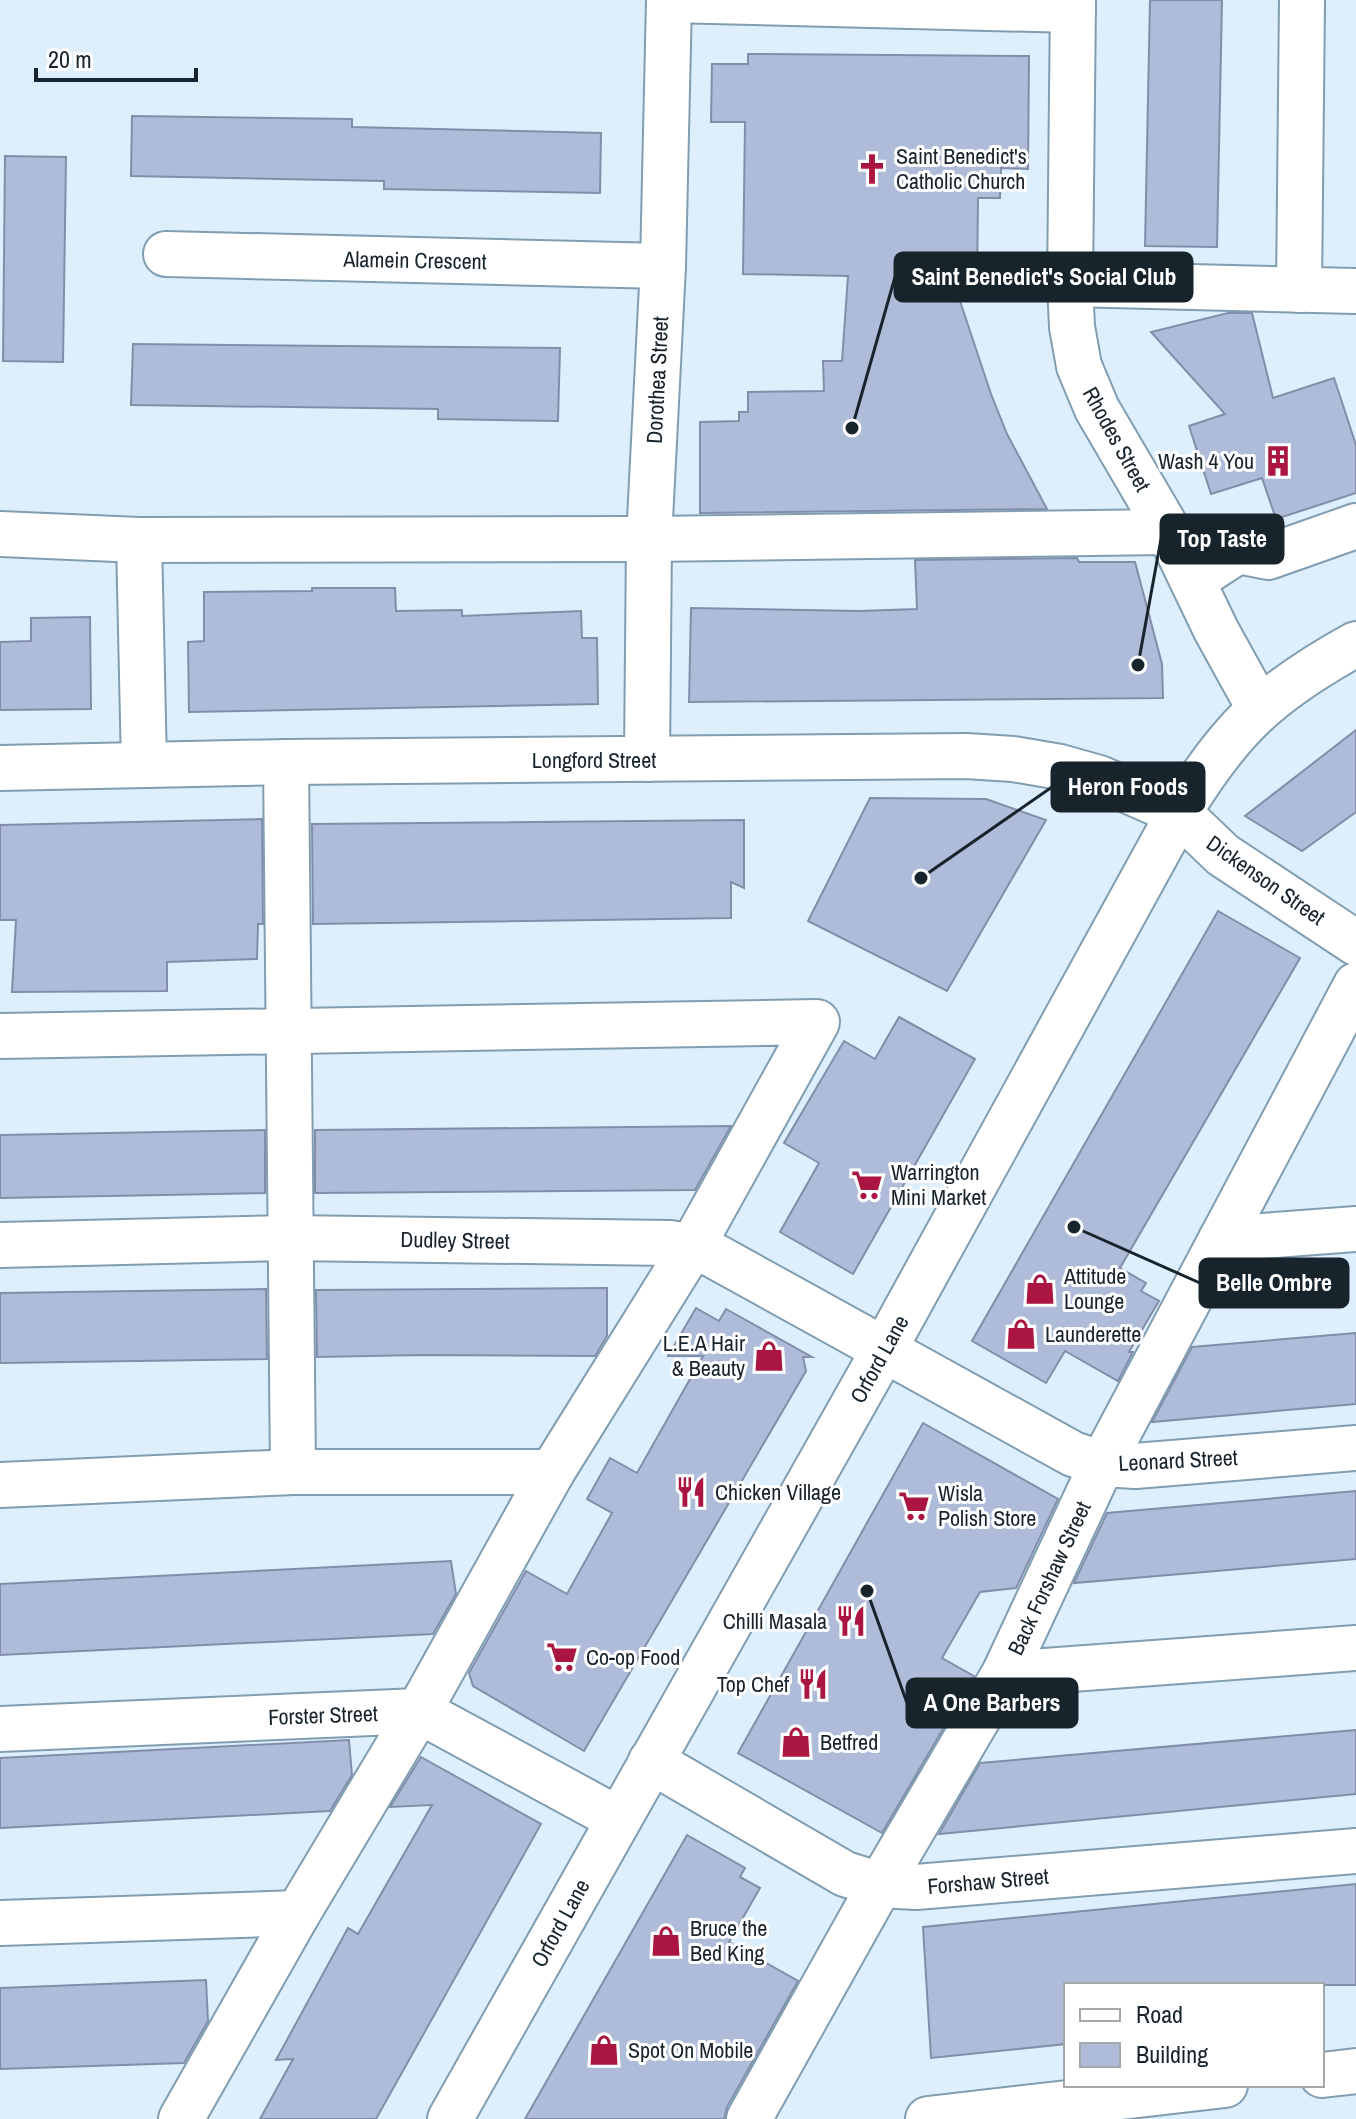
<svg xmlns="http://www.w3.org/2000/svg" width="1356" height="2119" viewBox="0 0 1356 2119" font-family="'Archivo Narrow',sans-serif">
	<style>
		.building { fill: #afbcd9; stroke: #828ea9; stroke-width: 2 }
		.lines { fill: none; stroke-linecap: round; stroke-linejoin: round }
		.minor-casing { stroke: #819db1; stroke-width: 48 }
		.minor { stroke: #fff; stroke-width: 44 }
		.labels { text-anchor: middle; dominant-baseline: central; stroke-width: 6; stroke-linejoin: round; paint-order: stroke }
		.poi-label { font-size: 22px; fill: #18242c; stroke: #fff; text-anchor: start }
		.street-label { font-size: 22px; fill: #18242c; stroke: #fff }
		.leader { fill: none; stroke: #18242c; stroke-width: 3 }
		.callout-dot { fill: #18242c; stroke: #fff; stroke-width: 3 }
		.callout { fill: #18242c; stroke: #18242c; stroke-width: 3 }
		.callout-label { font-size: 24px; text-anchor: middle; font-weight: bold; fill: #fff }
	</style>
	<rect width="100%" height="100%" fill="#ddeffc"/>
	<g class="building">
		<polygon points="1150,0 1222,0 1217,247 1145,246"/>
		<polygon points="748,54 1029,56 1028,169 1001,168 1000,198 978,198 977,283 954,283 991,394 1007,434 1047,509 700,513 700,422 739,421 739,412 748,412 748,392 824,391 823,361 842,361 848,276 743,274 745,122 711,122 712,64 748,64"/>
		<polygon points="132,116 352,119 352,127 601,133 600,193 384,189 384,181 131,176"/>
		<polygon points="5,156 66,157 63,362 3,361"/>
		<polygon points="1228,313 1252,313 1273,398 1334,378 1356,445 1356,493 1276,519 1262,478 1211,494 1189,426 1225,414 1151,332"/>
		<polygon points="133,344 560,348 558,421 438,419 438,409 131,405"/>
		<polygon points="1077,558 1079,562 1135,562 1162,664 1163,698 689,702 691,608 859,611 917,609 915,560"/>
		<polygon points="312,588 395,588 396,611 462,610 462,616 581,611 582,638 597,638 598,704 189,712 188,642 204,641 204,592 312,591"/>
		<polygon points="90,617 91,709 0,710 0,642 31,641 31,618"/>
		<polygon points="1356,730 1356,812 1302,851 1245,816"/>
		<polygon points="870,798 986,799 1046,820 947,991 808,921"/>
		<polygon points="262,819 263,924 258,924 257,959 167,962 167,991 12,992 16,920 0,920 0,825"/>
		<polygon points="744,820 744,888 731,882 731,918 313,924 312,824"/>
		<polygon points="1218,911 1300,958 1120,1268 1146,1283 1141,1291 1159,1301 1129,1352 1133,1352 1118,1381 1065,1351 1046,1383 972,1341"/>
		<polygon points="899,1017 975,1059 853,1274 780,1232 819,1163 784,1143 844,1041 875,1059"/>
		<polygon points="731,1126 695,1190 315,1193 315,1130"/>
		<polygon points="265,1130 265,1193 0,1198 0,1135"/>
		<polygon points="607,1288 607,1336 595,1356 423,1355 317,1357 316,1290"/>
		<polygon points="266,1289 267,1359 0,1363 0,1293"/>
		<polygon points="696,1308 719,1321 726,1309 812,1357 803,1357 806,1371 584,1751 473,1686 469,1673 526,1571 567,1594 612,1513 587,1499 610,1458 637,1473 703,1356 668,1356"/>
		<polygon points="1356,1333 1356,1404 1152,1422 1192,1347"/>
		<polygon points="923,1423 1058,1499 1016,1588 980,1592 942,1658 974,1676 882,1833 738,1753"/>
		<polygon points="1356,1491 1356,1559 1074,1583 1107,1513"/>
		<polygon points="451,1561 456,1594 433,1634 0,1655 0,1584"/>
		<polygon points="1356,1730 1356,1794 939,1834 980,1763"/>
		<polygon points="349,1740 352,1775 330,1811 0,1828 0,1758"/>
		<polygon points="421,1757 541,1824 376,2119 260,2119 293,2059 276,2060 348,1928 358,1934 432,1805 390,1807"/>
		<polygon points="687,1835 745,1868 740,1877 760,1888 729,1942 798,1981 727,2107 724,2119 525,2119"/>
		<polygon points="1356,1884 1356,1985 1066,1985 1066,2044 931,2058 923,1927"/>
		<polygon points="206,1980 208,2021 184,2063 0,2069 0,1988"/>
	</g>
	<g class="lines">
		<defs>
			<g id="minor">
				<polyline points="669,0 1073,10"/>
				<polyline points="1073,0 1070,284 1072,327 1079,366 1097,409 1169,532 1216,630 1259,708"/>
				<polyline points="166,254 663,266"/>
				<polyline points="1070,284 1356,291"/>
				<polyline points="1299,290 1302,0"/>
				<polyline points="0,534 139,540 649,539 1169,532"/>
				<polyline points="139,540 144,765"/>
				<polyline points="1193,580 1238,551 1268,557 1356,526"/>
				<polyline points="647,759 649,539 663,266 669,0"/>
				<polyline points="286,762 293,1472"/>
				<polyline points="0,768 286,762 966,756 1013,759 1060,767 1099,778 1179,813 1223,855 1356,943"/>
				<polyline points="0,1036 817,1022 692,1247 552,1472 419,1711 298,1913 181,2119"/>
				<polyline points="1221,1239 1356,1229"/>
				<polyline points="0,1245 289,1238 671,1243 692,1247 713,1255 1073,1454 1102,1464 1135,1466 1356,1448"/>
				<polyline points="0,1485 293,1472 552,1472"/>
				<polyline points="1004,1674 1356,1648"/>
				<polyline points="0,1729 419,1711 618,1819"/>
				<polyline points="651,1761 845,1874 880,1885 916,1887 1356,1851"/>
				<polyline points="0,1923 298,1913"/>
				<polyline points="1322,2075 1356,2071"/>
				<path d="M 450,2119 L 885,1348 L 1179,813 C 1230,728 1269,692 1356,644"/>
				<polyline points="749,2119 880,1885 1004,1674 1102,1464 1356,985"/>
				<polyline points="928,2119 1225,2085"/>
			</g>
		</defs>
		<use href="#minor" class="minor-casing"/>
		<use href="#minor" class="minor"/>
	</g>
	<defs>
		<symbol id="church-bare" viewBox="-9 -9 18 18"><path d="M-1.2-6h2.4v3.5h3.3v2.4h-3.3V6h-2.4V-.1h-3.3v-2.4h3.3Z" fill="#aa1542" stroke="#fff" stroke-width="2.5" paint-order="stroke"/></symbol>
		<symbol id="building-bare" viewBox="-9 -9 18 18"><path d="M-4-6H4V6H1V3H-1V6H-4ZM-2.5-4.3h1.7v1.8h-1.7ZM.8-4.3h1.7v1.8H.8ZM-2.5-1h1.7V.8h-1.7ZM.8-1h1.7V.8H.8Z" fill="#aa1542" stroke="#fff" stroke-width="2.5" paint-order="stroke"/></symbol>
		<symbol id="supermarket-bare" viewBox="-9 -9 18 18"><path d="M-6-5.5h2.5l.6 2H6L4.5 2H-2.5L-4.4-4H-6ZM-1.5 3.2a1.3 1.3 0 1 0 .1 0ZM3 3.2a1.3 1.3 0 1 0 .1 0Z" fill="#aa1542" stroke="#fff" stroke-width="2.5" paint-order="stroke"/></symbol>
		<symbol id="shop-bare" viewBox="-9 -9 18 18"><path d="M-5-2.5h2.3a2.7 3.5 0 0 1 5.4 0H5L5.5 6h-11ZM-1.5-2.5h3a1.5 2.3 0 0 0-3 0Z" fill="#aa1542" stroke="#fff" stroke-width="2.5" paint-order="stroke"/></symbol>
		<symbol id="restaurant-bare" viewBox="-9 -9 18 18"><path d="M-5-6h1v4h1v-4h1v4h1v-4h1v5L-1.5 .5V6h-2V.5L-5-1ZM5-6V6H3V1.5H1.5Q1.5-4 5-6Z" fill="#aa1542" stroke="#fff" stroke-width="2.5" paint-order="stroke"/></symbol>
	</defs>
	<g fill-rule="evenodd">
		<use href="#church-bare" x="850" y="147" width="44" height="44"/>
		<use href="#building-bare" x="1256" y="439" width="44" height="44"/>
		<use href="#supermarket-bare" x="845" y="1163" width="44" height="44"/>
		<use href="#shop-bare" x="1018" y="1267" width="44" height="44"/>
		<use href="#shop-bare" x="999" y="1312" width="44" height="44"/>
		<use href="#shop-bare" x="747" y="1334" width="44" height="44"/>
		<use href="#restaurant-bare" x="669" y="1470" width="44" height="44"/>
		<use href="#supermarket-bare" x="892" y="1484" width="44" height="44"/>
		<use href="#restaurant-bare" x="829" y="1599" width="44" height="44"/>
		<use href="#supermarket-bare" x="540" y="1635" width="44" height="44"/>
		<use href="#restaurant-bare" x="791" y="1662" width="44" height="44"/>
		<use href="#shop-bare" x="774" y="1720" width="44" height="44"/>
		<use href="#shop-bare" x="644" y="1919" width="44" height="44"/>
		<use href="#shop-bare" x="582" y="2028" width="44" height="44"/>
	</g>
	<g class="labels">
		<g class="poi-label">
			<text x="896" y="156">Saint Benedict's<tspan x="896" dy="25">Catholic Church</tspan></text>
			<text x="1254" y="461" text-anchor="end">Wash 4 You</text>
			<text x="891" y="1172">Warrington<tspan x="891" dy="25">Mini Market</tspan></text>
			<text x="1064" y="1276">Attitude<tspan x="1064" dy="25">Lounge</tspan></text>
			<text x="1045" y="1334">Launderette</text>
			<text x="745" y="1343" text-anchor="end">L.E.A Hair<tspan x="745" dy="25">&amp; Beauty</tspan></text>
			<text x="715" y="1492">Chicken Village</text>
			<text x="938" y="1493">Wisla<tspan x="938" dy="25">Polish Store</tspan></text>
			<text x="827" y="1621" text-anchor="end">Chilli Masala</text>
			<text x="586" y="1657">Co-op Food</text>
			<text x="789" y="1684" text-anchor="end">Top Chef</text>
			<text x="820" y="1742">Betfred</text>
			<text x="690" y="1928">Bruce the<tspan x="690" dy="25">Bed King</tspan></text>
			<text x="628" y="2050">Spot On Mobile</text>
		</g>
		<g class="street-label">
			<text transform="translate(415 260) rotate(1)">Alamein Crescent</text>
			<text transform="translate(657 380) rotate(-87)">Dorothea Street</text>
			<text transform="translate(1117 439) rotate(61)">Rhodes Street</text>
			<text x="594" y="760">Longford Street</text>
			<text transform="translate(1266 880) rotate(35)">Dickenson Street</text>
			<text transform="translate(455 1240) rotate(1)">Dudley Street</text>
			<text transform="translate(879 1359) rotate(-61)">Orford Lane</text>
			<text transform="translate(1178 1460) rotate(-3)">Leonard Street</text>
			<text transform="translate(1049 1578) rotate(-65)">Back Forshaw Street</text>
			<text transform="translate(323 1715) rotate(-2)">Forster Street</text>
			<text transform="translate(988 1881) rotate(-5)">Forshaw Street</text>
			<text transform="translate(560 1923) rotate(-61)">Orford Lane</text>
		</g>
	</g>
	<path class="leader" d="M852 428L895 277M1138 665L1161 539M921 878L1052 787M1074 1227L1200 1283M867 1591L907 1703"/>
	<g class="callout-dot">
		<circle cx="852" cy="428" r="8"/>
		<circle cx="1138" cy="665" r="8"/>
		<circle cx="921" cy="878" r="8"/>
		<circle cx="1074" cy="1227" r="8"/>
		<circle cx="867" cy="1591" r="8"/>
	</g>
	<g class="callout">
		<rect x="895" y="253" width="297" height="48" rx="8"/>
		<rect x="1161" y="515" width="122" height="48" rx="8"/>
		<rect x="1052" y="763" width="152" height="48" rx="8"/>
		<rect x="1200" y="1259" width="148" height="48" rx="8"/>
		<rect x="907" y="1679" width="170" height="48" rx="8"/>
	</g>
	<g class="callout-label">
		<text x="1044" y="285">Saint Benedict's Social Club</text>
		<text x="1222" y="547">Top Taste</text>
		<text x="1128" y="795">Heron Foods</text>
		<text x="1274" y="1291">Belle Ombre</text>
		<text x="992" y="1711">A One Barbers</text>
	</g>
	<rect x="1064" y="1983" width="260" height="104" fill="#ffffff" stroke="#a3a7ab" stroke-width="2"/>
	<rect x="1080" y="2009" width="40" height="12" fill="#ffffff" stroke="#a3a7ab" stroke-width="2"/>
	<text x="1136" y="2023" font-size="24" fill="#18242c">Road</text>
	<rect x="1080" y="2043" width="40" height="24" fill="#afbcd9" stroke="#a3a7ab" stroke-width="2"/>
	<text x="1136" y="2063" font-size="24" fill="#18242c">Building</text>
	<path d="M36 68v12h160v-12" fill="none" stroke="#18242c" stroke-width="4"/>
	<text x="48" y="68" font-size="24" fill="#18242c" stroke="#ffffff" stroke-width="6" paint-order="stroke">20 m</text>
</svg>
